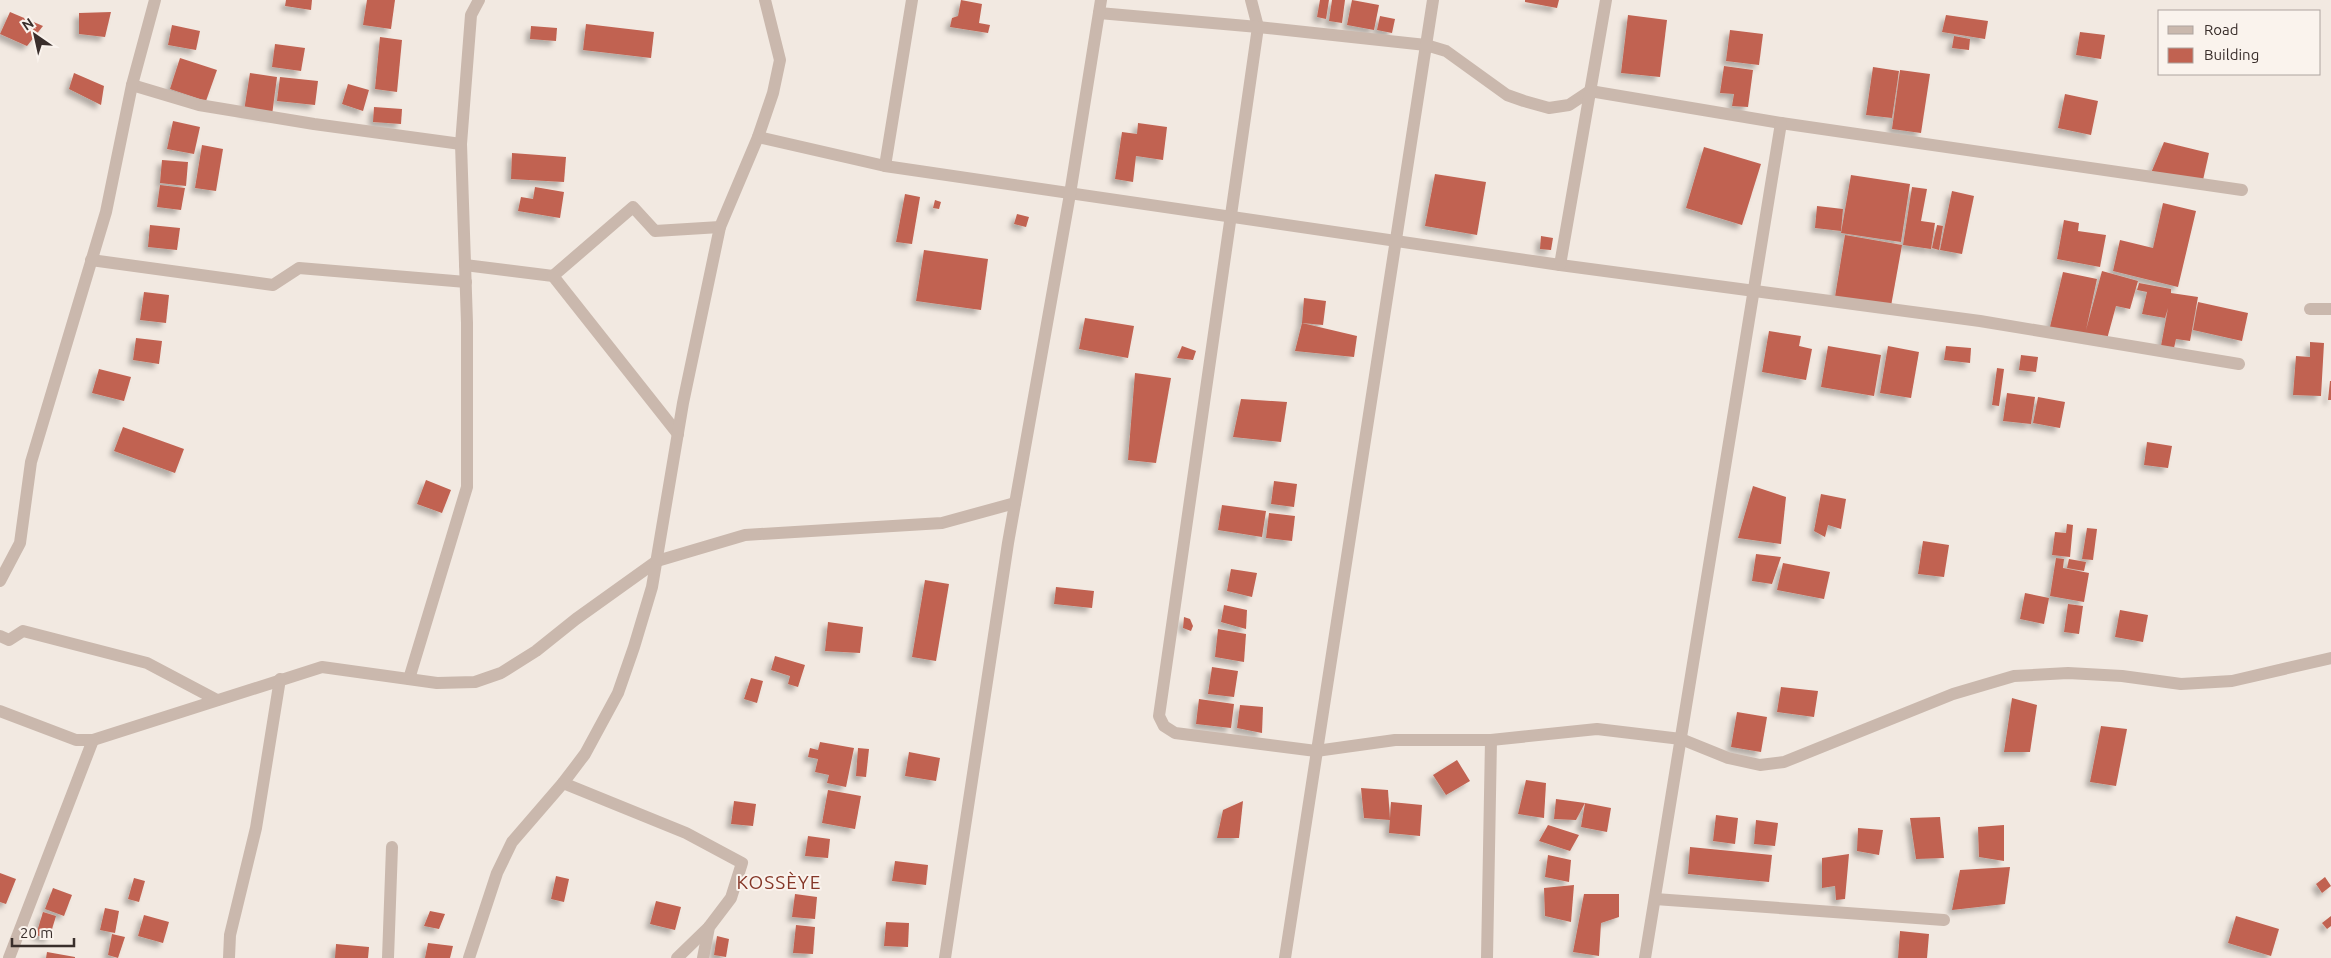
<svg xmlns="http://www.w3.org/2000/svg" width="2331" height="958" viewBox="0 0 2331 958" font-family="Ubuntu,sans-serif">
	<style>
		.building { fill: #c16251; filter: url(#shadow) }
		.lines { fill: none; stroke-linecap: round; stroke-linejoin: round }
		.street { stroke: #cab8ad; stroke-width: 12 }
		.labels { text-anchor: middle; dominant-baseline: central; stroke-width: 4; stroke-linejoin: round; paint-order: stroke }
		.quarter-label { font-size: 19px; letter-spacing: 1px; fill: #853627; stroke: #faf3ed }
	</style>
	<defs>
		<filter id="shadow"><feDropShadow dx="-4.5" dy="4.5" stdDeviation="2.5" flood-color="#0004"/></filter>
	</defs>
	<rect width="100%" height="100%" fill="#f2e9e1"/>
	<g class="building">
		<polygon points="286,0 312,0 311,10 285,6"/>
		<polygon points="367,0 395,0 391,29 363,25"/>
		<polygon points="961,0 982,4 979,23 990,25 988,33 950,27 952,18 958,16"/>
		<polygon points="1320,0 1329,0 1326,19 1317,17"/>
		<polygon points="1332,0 1345,0 1342,23 1329,21"/>
		<polygon points="1352,0 1379,5 1374,30 1347,25"/>
		<polygon points="1525,0 1559,0 1557,8 1525,2"/>
		<polygon points="10,12 43,26 27,46 0,34"/>
		<polygon points="111,12 105,37 79,34 79,13"/>
		<polygon points="1628,15 1667,20 1660,77 1621,73"/>
		<polygon points="1946,15 1988,21 1985,39 1942,32"/>
		<polygon points="1380,16 1395,19 1392,33 1377,30"/>
		<polygon points="586,24 654,32 651,58 583,50"/>
		<polygon points="172,25 200,31 196,50 168,45"/>
		<polygon points="531,26 557,28 556,41 530,39"/>
		<polygon points="1730,30 1763,34 1759,65 1726,61"/>
		<polygon points="2080,32 2105,35 2101,59 2076,55"/>
		<polygon points="1954,36 1970,39 1969,50 1952,48"/>
		<polygon points="380,37 402,40 397,92 375,89"/>
		<polygon points="275,44 305,48 301,71 272,67"/>
		<polygon points="180,58 217,70 206,101 170,89"/>
		<polygon points="1724,66 1753,70 1748,107 1732,106 1734,94 1720,93"/>
		<polygon points="1873,67 1899,71 1892,118 1866,115"/>
		<polygon points="1900,70 1930,74 1921,133 1892,129"/>
		<polygon points="74,73 104,86 101,105 69,89"/>
		<polygon points="250,73 277,77 272,115 244,111"/>
		<polygon points="280,77 318,81 315,105 277,101"/>
		<polygon points="348,84 369,90 363,111 342,104"/>
		<polygon points="2065,94 2098,101 2091,135 2058,128"/>
		<polygon points="374,107 402,109 401,124 373,122"/>
		<polygon points="173,121 200,127 194,154 167,149"/>
		<polygon points="1138,123 1167,127 1163,160 1136,156 1133,182 1115,179 1122,132 1137,134"/>
		<polygon points="2164,142 2209,153 2203,180 2151,173"/>
		<polygon points="202,145 223,149 216,191 195,188"/>
		<polygon points="1704,147 1761,164 1742,225 1686,208"/>
		<polygon points="512,153 566,157 564,182 511,179"/>
		<polygon points="162,160 188,162 186,186 160,183"/>
		<polygon points="1435,174 1486,182 1477,235 1425,226"/>
		<polygon points="1851,175 1910,184 1901,242 1841,233"/>
		<polygon points="160,185 185,188 181,210 157,207"/>
		<polygon points="535,187 564,192 560,218 518,211 521,197 533,199"/>
		<polygon points="1912,187 1927,189 1921,221 1935,223 1931,249 1903,245"/>
		<polygon points="1952,191 1974,196 1962,254 1940,250"/>
		<polygon points="905,194 920,197 912,244 896,242"/>
		<polygon points="935,200 941,202 939,209 933,208"/>
		<polygon points="2163,203 2196,211 2178,287 2113,271 2120,240 2153,248"/>
		<polygon points="1817,206 1843,209 1841,231 1815,228"/>
		<polygon points="1017,214 1029,217 1026,227 1014,224"/>
		<polygon points="2064,220 2079,223 2078,231 2106,235 2100,267 2057,259"/>
		<polygon points="150,225 180,228 177,250 148,247"/>
		<polygon points="1937,225 1943,226 1939,250 1932,248"/>
		<polygon points="1845,235 1902,245 1891,306 1835,297"/>
		<polygon points="1541,236 1553,238 1551,250 1540,249"/>
		<polygon points="924,250 988,259 981,310 916,301"/>
		<polygon points="2102,271 2138,281 2130,309 2116,306 2107,339 2050,327 2063,272 2097,279 2086,330"/>
		<polygon points="2139,283 2171,289 2171,293 2198,297 2190,341 2176,339 2174,348 2161,346 2168,308 2165,318 2142,314 2147,292 2137,290"/>
		<polygon points="144,292 169,295 166,323 140,320"/>
		<polygon points="1304,298 1326,301 1323,325 1302,323"/>
		<polygon points="2198,302 2248,313 2242,341 2193,330"/>
		<polygon points="1085,318 1134,326 1128,358 1079,349"/>
		<polygon points="1302,323 1357,336 1354,357 1295,351"/>
		<polygon points="1769,331 1801,336 1799,346 1812,349 1806,380 1762,372"/>
		<polygon points="136,338 162,341 159,364 133,360"/>
		<polygon points="2310,342 2324,343 2321,396 2293,395 2296,356 2310,357"/>
		<polygon points="1182,346 1196,351 1193,360 1177,358"/>
		<polygon points="1828,346 1881,355 1874,396 1821,387"/>
		<polygon points="1888,346 1919,352 1911,398 1880,393"/>
		<polygon points="1946,346 1971,348 1970,363 1944,360"/>
		<polygon points="2021,355 2038,357 2036,372 2019,370"/>
		<polygon points="1997,368 2004,369 1999,406 1992,405"/>
		<polygon points="99,369 131,377 124,401 92,393"/>
		<polygon points="1135,373 1171,378 1156,463 1128,460"/>
		<polygon points="2330,381 2331,381 2331,400 2328,400"/>
		<polygon points="2007,393 2035,397 2031,424 2003,421"/>
		<polygon points="2038,397 2065,402 2060,428 2033,423"/>
		<polygon points="1241,399 1287,402 1281,442 1233,437"/>
		<polygon points="123,427 184,449 175,473 114,451"/>
		<polygon points="2147,442 2172,446 2168,468 2144,465"/>
		<polygon points="426,480 451,490 442,513 417,504"/>
		<polygon points="1274,481 1297,484 1294,507 1271,504"/>
		<polygon points="1753,486 1786,497 1781,544 1738,538"/>
		<polygon points="1821,494 1846,499 1841,529 1828,525 1825,537 1814,531"/>
		<polygon points="1222,505 1266,511 1262,537 1218,530"/>
		<polygon points="1269,513 1295,516 1292,541 1266,538"/>
		<polygon points="2067,524 2073,525 2070,557 2052,555 2055,532 2066,533"/>
		<polygon points="2087,528 2097,529 2093,560 2082,559"/>
		<polygon points="1923,541 1949,545 1944,577 1918,574"/>
		<polygon points="1756,554 1781,557 1772,584 1752,581"/>
		<polygon points="2056,558 2064,559 2063,568 2089,573 2084,602 2050,596"/>
		<polygon points="2069,559 2086,562 2084,571 2067,568"/>
		<polygon points="1783,563 1830,572 1824,599 1777,590"/>
		<polygon points="1231,569 1257,573 1252,597 1227,591"/>
		<polygon points="925,580 949,584 936,661 912,657"/>
		<polygon points="1056,587 1094,591 1092,608 1054,604"/>
		<polygon points="2025,593 2049,598 2044,624 2020,619"/>
		<polygon points="2068,604 2083,606 2079,634 2064,632"/>
		<polygon points="1224,605 1247,610 1246,629 1221,622"/>
		<polygon points="2120,610 2148,615 2143,642 2115,637"/>
		<polygon points="1184,617 1190,619 1193,626 1191,631 1183,628"/>
		<polygon points="828,622 863,627 860,653 825,651"/>
		<polygon points="1218,629 1246,634 1244,662 1215,657"/>
		<polygon points="775,656 805,665 798,687 788,684 790,676 771,670"/>
		<polygon points="1212,667 1238,671 1234,697 1208,694"/>
		<polygon points="751,678 763,681 757,703 744,699"/>
		<polygon points="1781,687 1818,691 1814,717 1777,712"/>
		<polygon points="2012,698 2037,705 2030,752 2004,752"/>
		<polygon points="1199,699 1234,704 1231,728 1196,724"/>
		<polygon points="1240,705 1263,707 1262,733 1237,728"/>
		<polygon points="1737,712 1767,717 1761,752 1731,747"/>
		<polygon points="2101,726 2127,729 2116,786 2090,782"/>
		<polygon points="820,742 854,748 846,787 827,783 829,775 815,772 818,759 808,757 810,748 818,750"/>
		<polygon points="858,748 869,749 866,777 856,776"/>
		<polygon points="909,752 940,758 936,781 905,776"/>
		<polygon points="1457,760 1470,781 1446,795 1433,775"/>
		<polygon points="1526,780 1546,783 1544,818 1518,814"/>
		<polygon points="1361,788 1388,790 1390,820 1364,818"/>
		<polygon points="828,790 861,796 855,829 822,823"/>
		<polygon points="1556,799 1585,803 1576,820 1554,819"/>
		<polygon points="734,801 756,804 753,826 731,824"/>
		<polygon points="1243,801 1239,838 1217,838 1223,810"/>
		<polygon points="1391,802 1422,805 1420,836 1389,833"/>
		<polygon points="1585,803 1611,808 1607,832 1581,827"/>
		<polygon points="1716,815 1738,818 1735,844 1713,841"/>
		<polygon points="1940,817 1944,858 1916,859 1910,818"/>
		<polygon points="1756,820 1778,823 1775,846 1754,844"/>
		<polygon points="1548,825 1579,835 1570,851 1539,841"/>
		<polygon points="2004,825 2004,861 1979,857 1978,827"/>
		<polygon points="1858,828 1883,830 1879,855 1857,851"/>
		<polygon points="808,836 830,839 828,858 805,856"/>
		<polygon points="1690,847 1772,855 1769,882 1688,874"/>
		<polygon points="1849,854 1845,899 1836,900 1835,886 1822,888 1822,858"/>
		<polygon points="1548,855 1571,860 1569,882 1545,877"/>
		<polygon points="895,861 928,865 926,885 892,881"/>
		<polygon points="2010,867 2005,904 1952,910 1960,870"/>
		<polygon points="0,873 16,879 6,904 0,902"/>
		<polygon points="556,876 569,879 564,902 551,899"/>
		<polygon points="2325,877 2331,886 2322,893 2316,884"/>
		<polygon points="134,878 145,881 139,902 128,899"/>
		<polygon points="1574,885 1571,922 1545,916 1544,888"/>
		<polygon points="53,888 72,895 64,916 45,909"/>
		<polygon points="795,894 817,897 815,919 792,917"/>
		<polygon points="1584,894 1619,894 1619,917 1601,923 1599,956 1573,952"/>
		<polygon points="656,901 681,907 675,930 650,924"/>
		<polygon points="105,908 119,911 115,933 100,930"/>
		<polygon points="430,911 445,914 439,929 424,926"/>
		<polygon points="43,912 56,916 49,939 36,935"/>
		<polygon points="144,915 169,922 163,943 138,936"/>
		<polygon points="2236,916 2279,929 2271,956 2228,943"/>
		<polygon points="2331,916 2331,926 2327,929 2322,923"/>
		<polygon points="886,922 909,923 908,947 884,946"/>
		<polygon points="796,925 815,927 813,954 793,953"/>
		<polygon points="1900,931 1929,934 1927,958 1898,958"/>
		<polygon points="112,934 125,937 118,958 108,955"/>
		<polygon points="717,936 729,939 726,957 714,955"/>
		<polygon points="428,943 453,946 450,958 425,958"/>
		<polygon points="336,944 369,947 368,958 335,958"/>
		<polygon points="47,952 75,957 75,958 46,958"/>
	</g>
	<g class="lines">
		<g class="street">
			<polyline points="1251,0 1258,27 1159,716 1164,726 1175,733 1316,751 1395,740 1491,740 1487,958"/>
			<polyline points="1099,13 1258,27 1426,45 1446,51 1507,95 1524,101 1549,108 1569,105 1590,91 1781,123 2242,190"/>
			<polyline points="132,85 199,105 314,124 461,144"/>
			<polyline points="758,137 885,166 1560,265 1980,321 2239,364"/>
			<polyline points="885,166 912,0"/>
			<polyline points="91,260 273,285 299,268 466,282"/>
			<polyline points="465,265 553,276 678,434"/>
			<polyline points="1560,265 1606,0"/>
			<polyline points="553,276 633,207 655,231 720,227"/>
			<polyline points="2310,309 2331,309"/>
			<polyline points="0,581 20,543 31,462 106,212 132,85 155,0"/>
			<polyline points="0,636 9,640 23,631 147,663 217,700"/>
			<polyline points="409,679 467,487 467,323 461,144 471,15 479,0"/>
			<polyline points="0,711 76,740 93,740 322,667 437,683 475,682 501,673 536,651 576,619 657,561 745,535 942,523 1015,503"/>
			<polyline points="1491,740 1597,729 1681,739 1728,758 1760,765 1784,762 1953,694 2014,676 2068,673 2122,676 2181,684 2232,681 2331,658"/>
			<polyline points="563,783 686,833 742,863 731,898 709,927 703,958"/>
			<polyline points="1655,899 1944,920"/>
			<polyline points="9,958 93,740"/>
			<polyline points="229,958 230,935 256,828 280,679"/>
			<polyline points="388,958 392,847"/>
			<polyline points="469,958 497,873 512,842 563,783 585,754 618,693 634,647 652,587 683,403 720,227 758,137 773,93 780,60 765,0"/>
			<polyline points="677,958 709,927"/>
			<polyline points="945,958 1008,543 1070,194 1101,0"/>
			<polyline points="1285,958 1433,0"/>
			<polyline points="1645,958 1781,123"/>
		</g>
	</g>
	<g class="labels">
		<g class="quarter-label">
			<text x="779" y="882">KOSSÈYE</text>
		</g>
	</g>
	<rect x="2158" y="10" width="162" height="65" fill="#faf3ed" stroke="#ada49f"/>
	<rect x="2168" y="26" width="25" height="8" fill="#cab8ad" stroke="#ada49f"/>
	<text x="2204" y="35" font-size="15" fill="#392e2b">Road</text>
	<rect x="2168" y="48" width="25" height="15" fill="#c16251" stroke="#ada49f"/>
	<text x="2204" y="60" font-size="15" fill="#392e2b">Building</text>
	<g transform="translate(35 35) rotate(326)" stroke="#faf3ed" stroke-width="4" paint-order="stroke">
	<path d="M0-4L9 19L0 12L-9 19Z" fill="#392e2b"/>
	<text y="-8" font-size="14" font-weight="bold" text-anchor="middle" fill="#392e2b">N</text>
	</g>
	<path d="M12 938v8h62v-8" fill="none" stroke="#392e2b" stroke-width="2.5"/>
	<text x="20" y="938" font-size="15" fill="#392e2b" stroke="#faf3ed" stroke-width="4" paint-order="stroke">20 m</text>
</svg>
